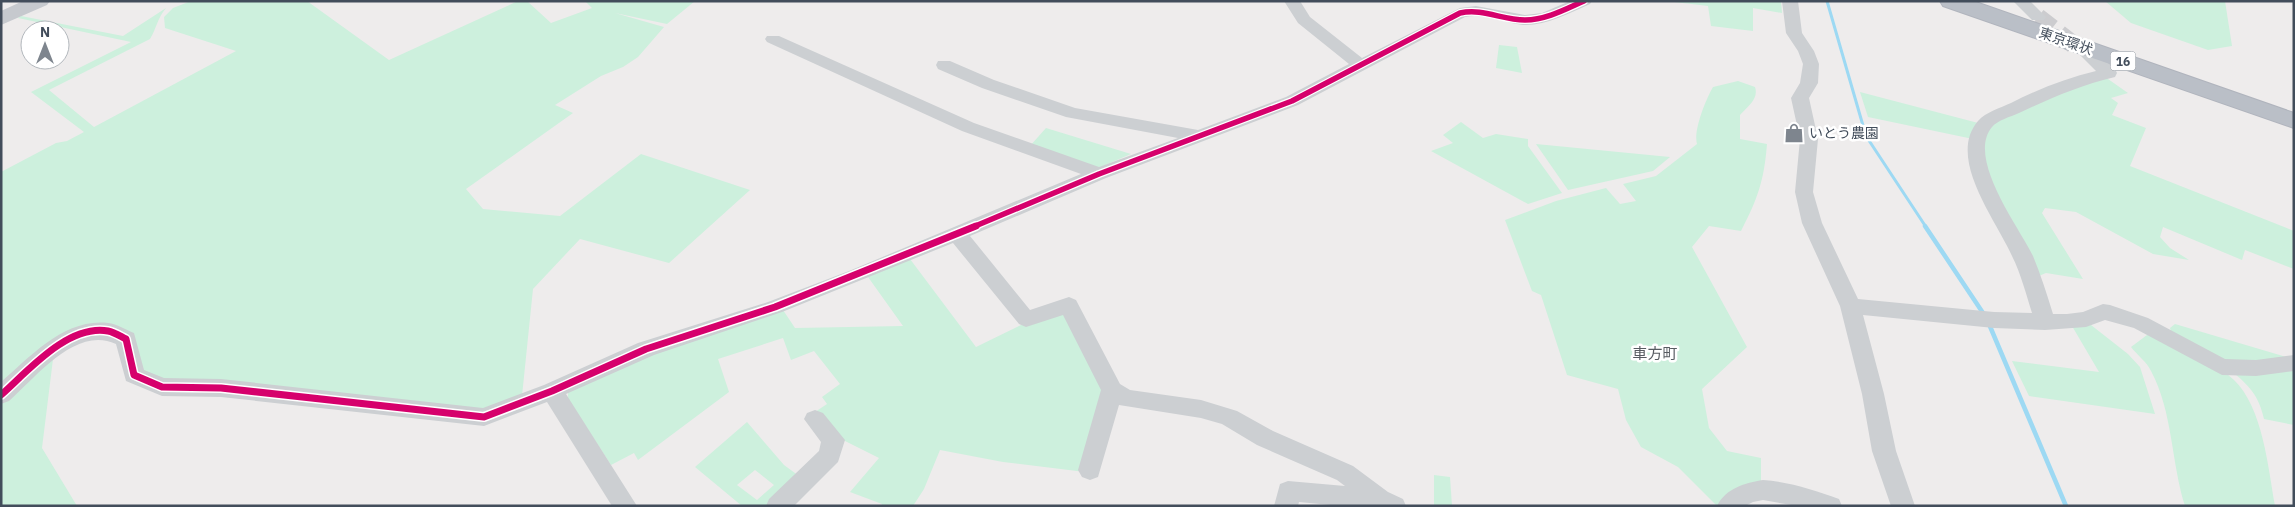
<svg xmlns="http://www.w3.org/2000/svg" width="2295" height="507" viewBox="0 0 2295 507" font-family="'IBM Plex Sans','Noto Sans JP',sans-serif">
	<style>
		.green { fill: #cdf0dd; fill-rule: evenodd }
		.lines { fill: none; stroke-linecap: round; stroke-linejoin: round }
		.stream-far1 { stroke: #9dd9f3; stroke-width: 3 }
		.stream { stroke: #9dd9f3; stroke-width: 4.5 }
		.minor-tunnel { stroke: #cccccf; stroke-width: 18; stroke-dasharray: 18 9; stroke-linecap: butt }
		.highway-casing { stroke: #b0b4bd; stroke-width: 2 }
		.minor { fill: #cccfd2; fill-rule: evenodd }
		.major { fill: #c6c9ce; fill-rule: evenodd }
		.highway { fill: #babfc7; fill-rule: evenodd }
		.cycleway-far1-casing { stroke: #fff; stroke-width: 8 }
		.cycleway-casing { stroke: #fff; stroke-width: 10 }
		.cycleway-far1 { stroke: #d6006c; stroke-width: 5.5 }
		.cycleway { stroke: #d6006c; stroke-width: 7 }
		.labels { text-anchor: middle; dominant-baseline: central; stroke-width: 5; stroke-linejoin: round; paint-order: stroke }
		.shield { fill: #fff; stroke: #7b828c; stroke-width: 1 }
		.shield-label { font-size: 12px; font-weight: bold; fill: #424d5b }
		.street-label { font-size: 14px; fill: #424d5b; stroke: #fff }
		.poi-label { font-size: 14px; fill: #424d5b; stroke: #fff; text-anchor: start }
		.neighbourhood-label { font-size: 15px; fill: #575b61; stroke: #fff }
	</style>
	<rect width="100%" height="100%" fill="#eeecec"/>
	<g class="green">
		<path d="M 191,1 L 307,1 L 389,60 L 518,1 L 527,1 L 551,23 L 592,8 L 585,1 L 695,1 L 667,24 L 615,13 L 664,27 L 638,57 L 623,67 L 601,76 L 555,105 L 573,113 L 466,189 L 483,209 L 560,216 L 641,154 L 750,190 L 669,263 L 580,239 L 533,289 L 522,396 L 479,412 L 160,380 L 144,373 L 107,325 L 1,388 L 1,172 L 56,143 L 67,141 L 84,132 L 31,92 L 131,42 L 18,18 L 21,16 L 123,36 L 166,8 C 157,19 157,27 150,39 L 49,90 L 94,127 L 236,51 L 165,28 L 164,17 L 173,8 Z"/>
		<polygon points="1666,1 1781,1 1782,13 1753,8 1753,31 1711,26 1708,6"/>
		<polygon points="2105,1 2225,1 2232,46 2208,50 2131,23"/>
		<polygon points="1499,45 1517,47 1522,73 1496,68"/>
		<polygon points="2101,77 2108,79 2128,93 2111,98 2118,103 2112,115 2146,128 2130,166 2294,231 2294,269 2245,250 2242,260 2163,227 2160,237 2170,248 2189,260 2153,254 2076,212 2045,208 2042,213 2083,279 2046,273 2034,278 1981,160 1987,126 2001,118"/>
		<path d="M 1738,81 L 1755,87 C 1759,99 1748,106 1740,115 L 1740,139 L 1767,144 C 1764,181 1758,198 1741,231 L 1709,226 L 1692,247 L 1747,347 L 1702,389 L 1709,428 L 1727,451 L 1761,458 L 1761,483 L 1717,506 L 1678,467 L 1641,447 L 1626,420 L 1618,389 L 1567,375 L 1541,295 L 1532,291 L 1505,220 L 1556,201 L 1606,188 L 1620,204 L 1636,201 L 1623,184 L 1656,176 L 1697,144 C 1693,131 1706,99 1713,87 Z"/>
		<polygon points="1860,92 1982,124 1973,139 1868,117"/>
		<polygon points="1461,122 1483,138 1496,134 1528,139 1528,146 1562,193 1528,204 1431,151 1453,143 1443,135"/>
		<polygon points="1046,128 1131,154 1098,168 1030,146"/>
		<polygon points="1536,144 1670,157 1653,171 1568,190"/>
		<polygon points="910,259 976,347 1023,324 1066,310 1104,389 1085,472 1003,462 940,450 924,489 913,506 881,506 882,504 850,492 879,458 843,440 815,412 827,404 822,397 840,384 814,351 791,360 783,338 718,359 729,392 638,460 634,453 611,465 568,399 568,391 649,354 783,310 795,328 903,326 868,277"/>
		<polygon points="2175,324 2293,359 2220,362 2173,337 2170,328"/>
		<polygon points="2091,325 2128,354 2140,367 2155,414 2029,396 2012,361 2099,372 2072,326"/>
		<path d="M 2151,332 C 2178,346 2212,359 2234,380 C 2263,408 2268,467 2275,506 L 2185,506 C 2171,462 2173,412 2151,371 C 2147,362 2137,355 2131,347 Z"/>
		<polygon points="54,351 42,448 77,506 1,506 1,399"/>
		<path d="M 2294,366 L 2294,425 L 2264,419 C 2259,396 2249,385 2230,370 Z"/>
		<path d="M 747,422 L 784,465 L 799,476 L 768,506 L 742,506 L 695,467 ZM 755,470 L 774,485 L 757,500 L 737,485 Z"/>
		<polygon points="1434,475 1450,477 1452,506 1434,506"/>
	</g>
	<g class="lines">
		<polyline class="stream-far1" points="1827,1 1866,136 1926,227"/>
		<g class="stream">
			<polyline points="1925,226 1983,313"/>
			<polyline points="1989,324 2066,506"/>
		</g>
		<polyline class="minor-tunnel" points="2038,17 2074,45"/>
		<defs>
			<polygon id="highway" points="1940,1 1973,1 2294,113 2294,128 1943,6"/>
		</defs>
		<use href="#highway" class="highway-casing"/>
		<g class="minor">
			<path d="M 1284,1 L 1300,1 L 1310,17 L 1362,58 L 1460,8 L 1476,6 L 1525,15 L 1542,13 L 1570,1 L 1592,1 L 1590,4 C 1569,13 1546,26 1523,25 C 1503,23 1485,13 1465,17 L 1298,105 L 1106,178 L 970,236 L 1030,310 L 1069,297 L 1076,300 L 1120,384 L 1130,390 L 1201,400 L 1237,411 L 1273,431 L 1353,466 L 1388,492 L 1403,499 L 1406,506 L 1341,506 L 1299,502 L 1298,506 L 1274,506 L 1280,484 L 1288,481 L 1345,486 L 1337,480 L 1257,445 L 1222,424 L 1201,418 L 1119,405 L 1098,477 L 1090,480 L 1082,477 L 1078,470 L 1101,390 L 1063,315 L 1026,327 L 1019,324 L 953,243 L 782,312 L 654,355 L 566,394 L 637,506 L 612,506 L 547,402 L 484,426 L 221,397 L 162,396 L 126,381 L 116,344 C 76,325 36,377 9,401 L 1,404 L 1,382 C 31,356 65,318 108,323 C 117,324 126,330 134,333 L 144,370 L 164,378 L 221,379 L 483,408 L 544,385 L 638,343 L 768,302 L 849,271 L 1081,174 L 962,131 L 767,42 L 765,39 L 767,36 L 779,36 L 974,123 L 1099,167 L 1178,138 L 1066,117 L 982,88 L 938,69 L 936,65 L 938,61 L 950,61 L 994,80 L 1075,108 L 1198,130 L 1286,97 L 1349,64 L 1298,23 Z"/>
			<path d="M 1782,1 L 1798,1 L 1802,33 L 1814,51 L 1819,64 L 1818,83 L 1809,98 L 1818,139 L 1813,192 L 1822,223 L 1858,299 L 1994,312 L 2032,313 C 2026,294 2021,274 2012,256 C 1997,221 1946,158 1978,121 C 1986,112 2000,108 2011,103 C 2038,89 2067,78 2096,71 L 2080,55 L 2082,51 C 2096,48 2105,61 2115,69 L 2117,73 L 2115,77 C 2081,85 2051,98 2019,113 C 2010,117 1998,120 1992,127 C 1966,158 2019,227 2033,256 C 2041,275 2047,295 2053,314 L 2067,314 L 2083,312 L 2103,304 L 2110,305 L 2148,318 L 2225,359 L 2256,360 L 2294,355 L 2294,371 L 2256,376 L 2222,375 L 2134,328 L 2105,320 L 2086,327 L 2045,330 L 1994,328 L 1863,315 L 1884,394 L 1896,451 L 1915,506 L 1891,506 L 1872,451 L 1862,394 L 1840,306 L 1802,223 L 1795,192 L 1800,139 L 1791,98 L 1800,83 L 1803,64 L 1798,51 L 1786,33 Z"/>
			<polygon points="2013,1 2030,1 2046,17 2044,20 2032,20"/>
			<polygon points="815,410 823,413 845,440 838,462 794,506 766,506 769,499 819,451 821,442 804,419 807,413"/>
			<path d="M 1763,480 C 1790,482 1814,490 1839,499 L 1842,506 L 1797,506 L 1763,500 L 1753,502 L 1745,506 L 1717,506 C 1726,488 1745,483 1763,480 Z"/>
		</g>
		<polygon class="major" points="23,1 50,1 47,5 1,25 1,11"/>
		<use href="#highway" class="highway"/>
		<defs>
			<path id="cycleway-far1" d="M 973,227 L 1099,174 L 1292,101 L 1460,13 C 1483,8 1502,20 1525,20 C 1546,20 1566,9 1584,1"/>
			<path id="cycleway" d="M 1,395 C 28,371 68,324 108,331 C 114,332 120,336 126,339 L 134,375 L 162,387 L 221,388 L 484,417 L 552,391 L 646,349 L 775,307 L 976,226"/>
		</defs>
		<use href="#cycleway-far1" class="cycleway-far1-casing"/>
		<use href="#cycleway" class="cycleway-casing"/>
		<use href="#cycleway-far1" class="cycleway-far1"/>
		<use href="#cycleway" class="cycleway"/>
	</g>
	<defs>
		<symbol id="shop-bare" viewBox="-9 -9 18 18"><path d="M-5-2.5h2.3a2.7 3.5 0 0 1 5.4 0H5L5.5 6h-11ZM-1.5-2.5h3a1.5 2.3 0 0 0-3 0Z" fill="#7e858e" stroke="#fff" stroke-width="2.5" paint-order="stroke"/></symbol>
	</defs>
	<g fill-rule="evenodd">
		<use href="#shop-bare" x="1780" y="119" width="28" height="28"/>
	</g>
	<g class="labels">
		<rect class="shield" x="2110.5" y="51.5" width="25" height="19" rx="4"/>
		<g class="shield-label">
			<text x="2123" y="61">16</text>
		</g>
		<g class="street-label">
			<text transform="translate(2066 41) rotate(19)">東京環状</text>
		</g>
		<g class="poi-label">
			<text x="1809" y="133">いとう農園</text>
		</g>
		<g class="neighbourhood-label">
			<text x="1655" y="353">車方町</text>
		</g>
	</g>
	<rect width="2295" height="507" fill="none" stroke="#424d5b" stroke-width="5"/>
	<g transform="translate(45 45)"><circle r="24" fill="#ffffff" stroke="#b3b8bd"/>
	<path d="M0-4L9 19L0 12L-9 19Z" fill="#7e858e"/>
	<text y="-8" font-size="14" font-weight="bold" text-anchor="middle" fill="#424d5b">N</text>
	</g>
</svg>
